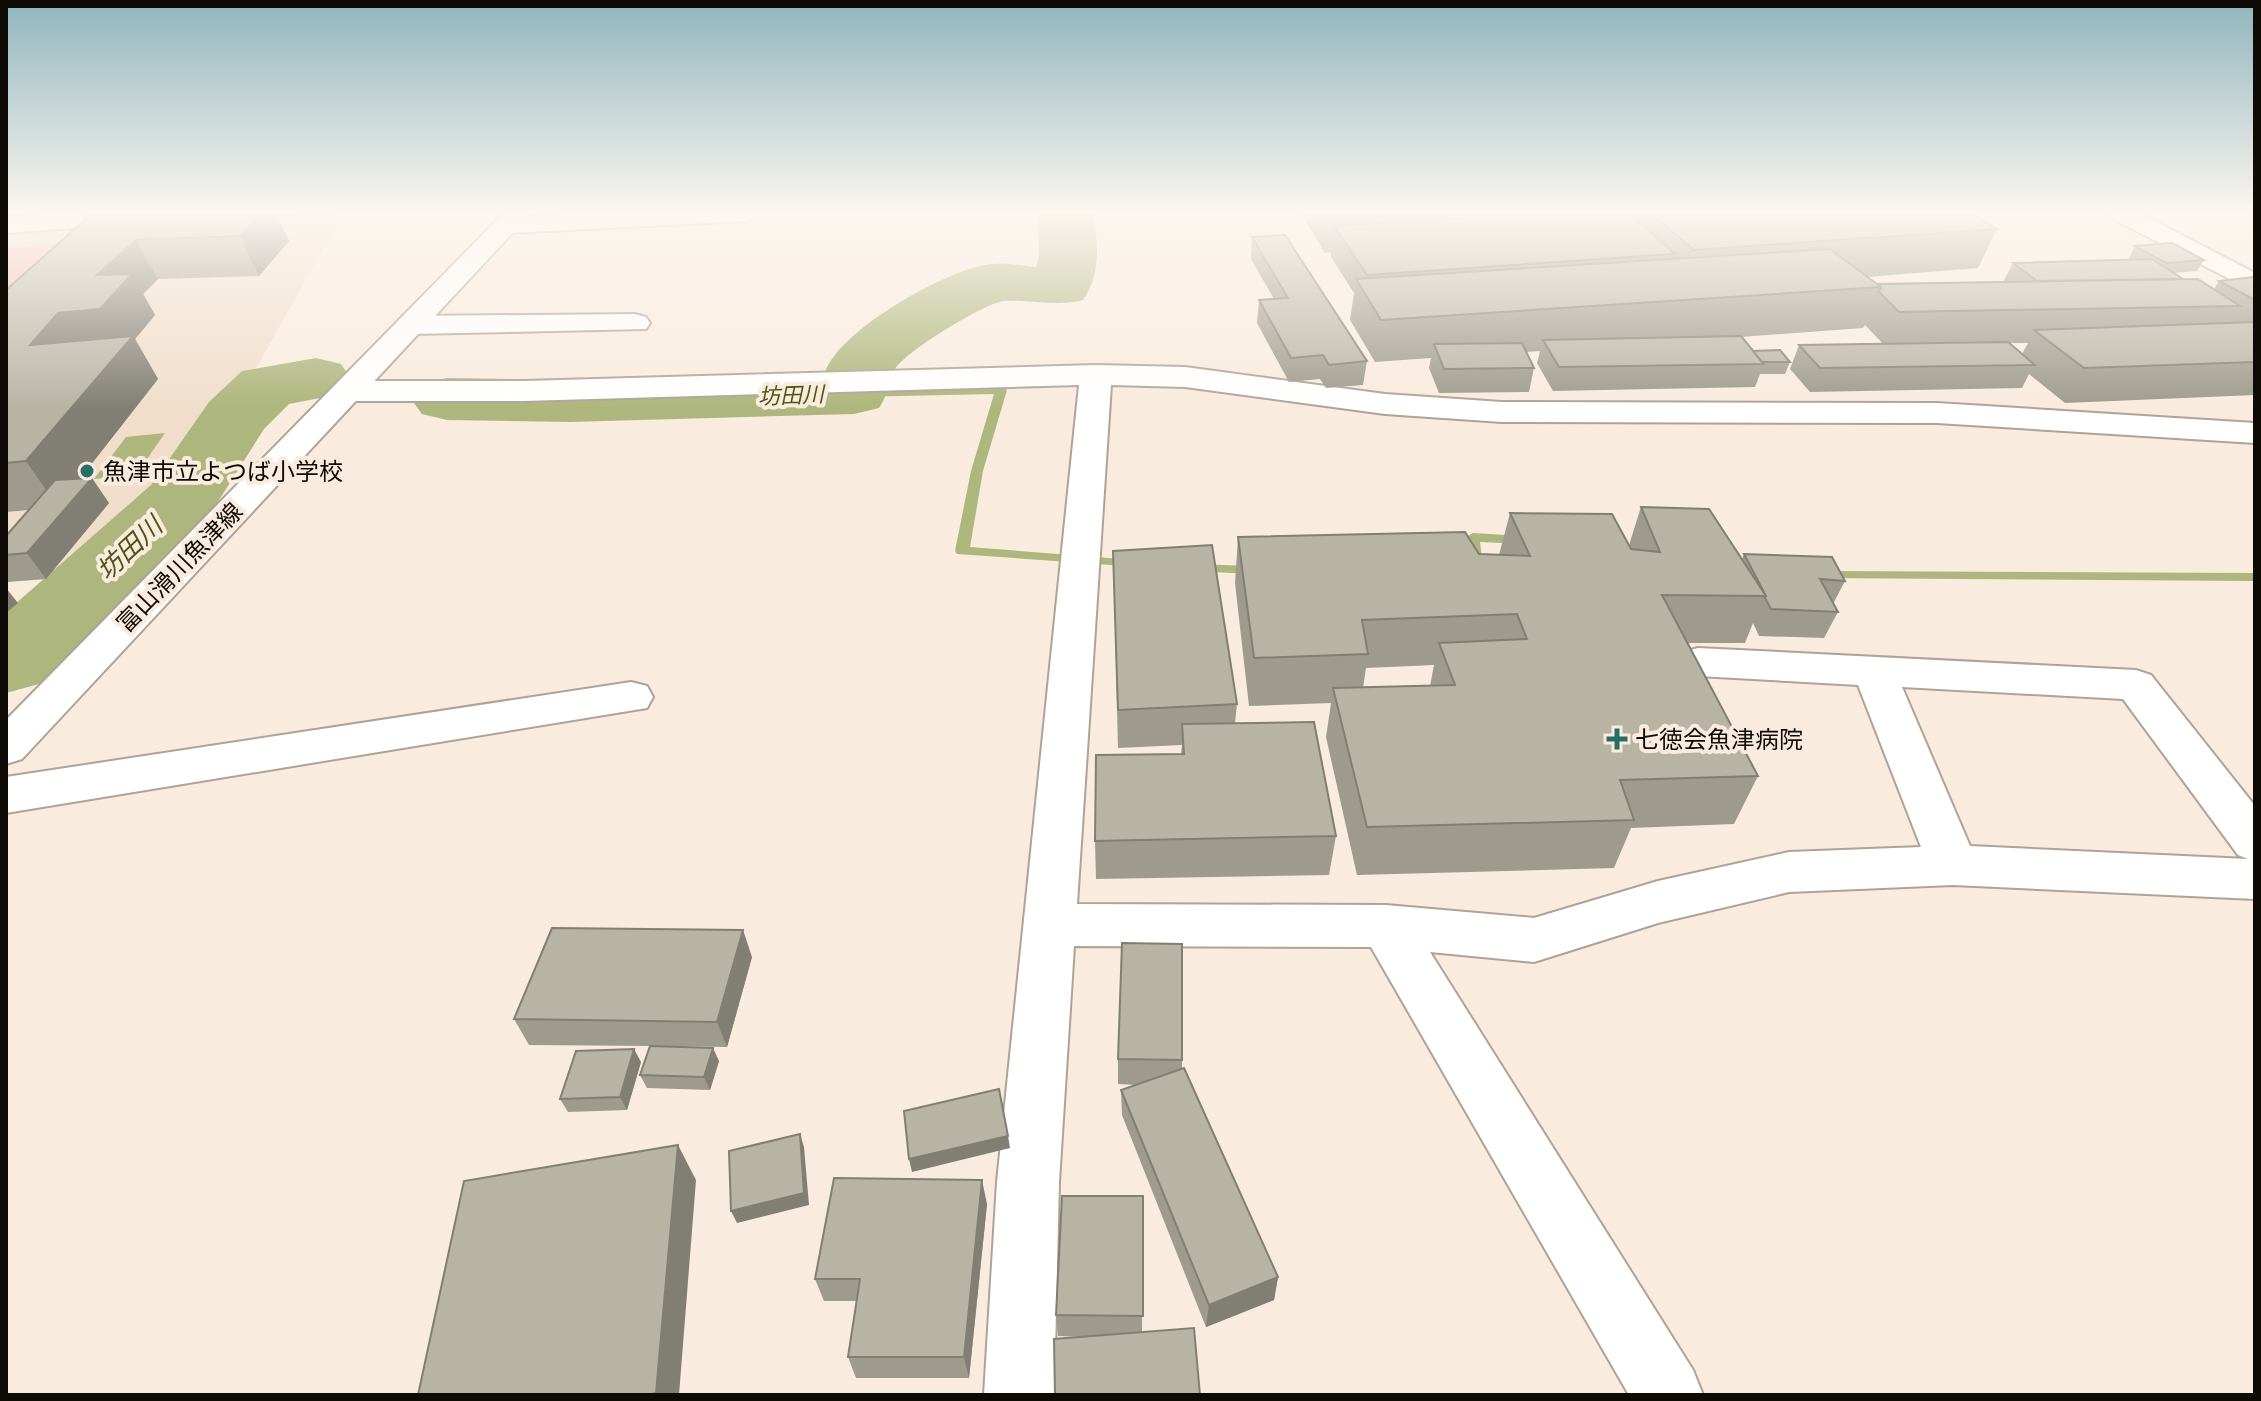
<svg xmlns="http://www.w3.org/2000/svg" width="2261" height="1401" viewBox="0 0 2261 1401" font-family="'Titillium Web','Noto Sans JP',sans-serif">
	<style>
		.built { fill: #f0deca }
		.green { fill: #f8bab3 }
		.water { fill: #adb67c }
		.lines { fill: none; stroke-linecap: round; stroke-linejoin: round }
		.stream { fill: #adb67c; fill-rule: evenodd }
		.river { fill: #adb67c; fill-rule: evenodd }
		.minor-casing { stroke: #afa396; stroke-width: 4 }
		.major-casing { stroke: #afa396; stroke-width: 4 }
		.minor { fill: #fff; fill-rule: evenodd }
		.major { fill: #fff; fill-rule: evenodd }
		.wall { fill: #9e9b8d; fill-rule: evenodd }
		.shaded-wall { fill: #817e73 }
		.building { fill: #b8b4a4; stroke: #817e73; stroke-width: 2 }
		.poi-dot { fill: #276e64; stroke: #f9ecde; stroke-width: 3 }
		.labels { text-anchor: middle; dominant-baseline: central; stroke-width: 8; stroke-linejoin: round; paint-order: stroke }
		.far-water-label { font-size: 22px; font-style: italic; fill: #4f5614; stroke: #f9ecde }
		.poi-label { font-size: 24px; fill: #0e0a06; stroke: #f9ecde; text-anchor: start }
		.street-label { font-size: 24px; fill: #0e0a06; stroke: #f9ecde }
		.water-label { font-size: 26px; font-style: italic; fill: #4f5614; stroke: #f9ecde }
	</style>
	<rect width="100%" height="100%" fill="#f9ecde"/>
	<polygon class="built" points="19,213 343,213 258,365 79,576 6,582 6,219"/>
	<polygon class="green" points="83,242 6,348 6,248"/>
	<polygon class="water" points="165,433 136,475 94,479 126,437"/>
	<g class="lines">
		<g class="stream">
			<polygon points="1001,386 1007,390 983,471 970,547 1134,560 1141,564 1139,567 957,554 955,551 971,471 994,394 854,397 848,393 854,389"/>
			<polygon points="1473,533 1524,536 1531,540 1524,544 1480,542 1483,566 1476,570 1469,566 1466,537"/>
			<polygon points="1194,564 1254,566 1261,570 1254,574 1189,571 1187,568 1189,565"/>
			<polygon points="1821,571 2255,573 2255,581 1816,578 1814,575"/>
		</g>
		<g class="river">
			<path d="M 1038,213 L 1094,213 C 1097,244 1102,273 1083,300 C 1055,307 1031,299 1004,301 C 984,303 905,352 895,369 C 888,379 890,392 879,408 L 854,414 L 570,422 L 447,420 L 422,414 L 411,399 L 422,384 L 447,378 L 570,380 L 825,373 C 837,331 950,267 992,264 C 1006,262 1022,266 1036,267 L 1039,255 Z"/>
			<polygon points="316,358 341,364 351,379 341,394 289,404 264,429 207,519 39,684 6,693 6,612 151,485 209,402 242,371"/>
		</g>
		<defs>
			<g id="minor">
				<polygon points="63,213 82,215 86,220 73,228 6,233 6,217"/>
				<polygon points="592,213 761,213 748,221 506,233 493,225 506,217"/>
				<polygon points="2107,213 2139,213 2255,273 2255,292 2111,218"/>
				<polygon points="635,314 646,317 650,323 646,329 411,334 400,331 396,325 400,319 411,316"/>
				<path d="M 1096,365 L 1185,367 L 1385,394 L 1502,402 L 1937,403 L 2255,423 L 2255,443 L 1937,423 L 1502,422 L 1385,414 L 1185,387 L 1111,385 L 1077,904 L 1386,905 L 1534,918 L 1658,881 L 1789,852 L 1921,847 L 1858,685 L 1698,676 L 1683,672 L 1677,662 L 1683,652 L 1698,648 L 2136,670 L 2151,675 L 2255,806 L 2255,899 L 1953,885 L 1789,892 L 1658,923 L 1534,962 L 1430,952 L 1693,1370 L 1703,1395 L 1629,1395 L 1371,947 L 1074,946 L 1059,1182 L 1054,1395 L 984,1395 L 997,1182 L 1079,385 L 524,401 L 348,401 L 337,398 L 332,391 L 337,384 L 348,381 L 524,381 ZM 1902,687 L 2123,699 L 2238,855 L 2248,859 L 1970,846 Z"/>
				<polygon points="631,682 647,686 653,697 647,708 6,813 6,777"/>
			</g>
			<polygon id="major" points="504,213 531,213 22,759 6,764 6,720"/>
		</defs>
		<use href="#minor" class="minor-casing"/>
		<use href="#major" class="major-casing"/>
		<use href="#minor" class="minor"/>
		<use href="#major" class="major"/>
	</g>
	<g class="wall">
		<polygon points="81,213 302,213 300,216 278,217 289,241 259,276 158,279 143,294 155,315 135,339 158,379 80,478 109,503 46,579 8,582 6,579 6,536 29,510 6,512 6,290 85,220"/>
		<path d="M 1300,213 L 1629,213 L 1631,215 L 1632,213 L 1971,213 L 1997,229 L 1978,268 L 1867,277 L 1877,284 L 2003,282 L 2013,263 L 2133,260 L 2129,258 L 2135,246 L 2204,260 L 2197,271 L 2174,273 L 2183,279 L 2214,289 L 2219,281 L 2255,279 L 2255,395 L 2065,403 L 2029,374 L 2022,388 L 1810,392 L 1790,369 L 1799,345 L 1883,344 L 1865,325 L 1863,328 L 1741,337 L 1753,351 L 1790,362 L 1785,374 L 1760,374 L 1755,387 L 1553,391 L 1537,363 L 1540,351 L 1526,352 L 1534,368 L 1529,392 L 1439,393 L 1429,368 L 1431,358 L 1375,362 L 1350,320 L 1354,293 L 1331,257 L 1331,252 L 1325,253 ZM 2010,343 L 2028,343 L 2022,354 Z"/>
		<polygon points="1252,237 1367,361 1363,385 1326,388 1320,379 1289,382 1257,323 1259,300 1274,299 1251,259"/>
		<path d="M 1641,507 L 1742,559 L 1744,554 L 1845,581 L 1833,604 L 1838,612 L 1824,638 L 1759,636 L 1753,623 L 1745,643 L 1688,643 L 1758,776 L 1734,824 L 1631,828 L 1614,868 L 1357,875 L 1326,737 L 1331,703 L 1249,706 L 1235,583 L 1238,537 L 1499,555 L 1510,513 L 1629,545 ZM 1434,665 L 1430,686 L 1363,688 L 1366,668 Z"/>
		<polygon points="1114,588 1237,704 1235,723 1336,836 1329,875 1096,879 1095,841 1181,754 1182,745 1118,748"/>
		<polygon points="752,957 727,1047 660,1046 719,1061 710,1090 647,1088 640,1075 650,1046 529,1045 514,1019"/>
		<polygon points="1118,1059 1182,1060 1182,1069 1278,1277 1274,1300 1206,1327 1122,1115 1121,1090 1136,1085 1118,1084"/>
		<polygon points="641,1062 627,1110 568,1112 560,1099"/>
		<polygon points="1143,1196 1142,1332 1081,1337 1058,1336 1056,1315"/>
		<polygon points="987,1204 969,1378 856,1378 848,1357 857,1301 824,1301 815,1279"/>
	</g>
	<g class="shaded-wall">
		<polygon points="262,213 276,213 289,241 259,276 240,236"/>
		<polygon points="136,240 158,279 143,294 155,315 135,339 158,379 58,507 26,461 30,345 58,313"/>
		<polygon points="92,478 109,503 46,579 27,553"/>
		<polygon points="6,588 18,603 6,613"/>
		<polygon points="743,930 752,957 727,1047 717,1022"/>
		<polygon points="713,1048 719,1061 710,1090 704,1077"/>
		<polygon points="634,1049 641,1062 627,1110 620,1097"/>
		<polygon points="800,1134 804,1147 809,1205 737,1223 731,1211"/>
		<polygon points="1008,1136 1010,1148 912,1172 909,1159"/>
		<polygon points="678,1145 696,1180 679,1395 657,1395 656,1393"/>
		<polygon points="982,1180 987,1204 969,1378 964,1357"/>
		<polygon points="1278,1277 1274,1300 1206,1327 1209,1305"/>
	</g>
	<g class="building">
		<polygon points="93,213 262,213 240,236 136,240 97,275 132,274 100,309 58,313 30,345 133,336 26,461 6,463 6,290"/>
		<polygon points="1540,213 1629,213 1675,254 1367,275 1334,226"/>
		<polygon points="1650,213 1971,213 1997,229 1694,250"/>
		<polygon points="1285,235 1367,361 1329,365 1323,355 1291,358 1259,300 1288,298 1252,237"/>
		<polygon points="2172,243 2204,260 2166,263 2135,246"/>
		<polygon points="1830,249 1881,287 1381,320 1356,279"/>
		<polygon points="2152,259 2183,279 2037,281 2013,263"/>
		<polygon points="2253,277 2255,279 2255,300 2219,281"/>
		<polygon points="2198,279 2240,306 1899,312 1879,292 1881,287 1877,284"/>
		<polygon points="2255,322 2255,362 2084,368 2034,330"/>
		<polygon points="1741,336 1764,364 1559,367 1543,340"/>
		<polygon points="2008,342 2035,365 1820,368 1799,345"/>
		<polygon points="1522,343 1534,368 1444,369 1434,344"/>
		<polygon points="1780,350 1790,362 1762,362 1753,351"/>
		<polygon points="92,478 27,553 6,555 6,536 55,480"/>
		<polygon points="1641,507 1709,509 1766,596 1662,595 1758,776 1620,780 1634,820 1367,827 1333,688 1455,685 1439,643 1527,639 1517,614 1362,620 1368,654 1254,658 1238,537 1465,532 1479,554 1530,556 1510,513 1612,514 1631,549 1660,552"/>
		<polygon points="1212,545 1237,704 1118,710 1113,551"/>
		<polygon points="1744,554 1832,557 1845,581 1820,579 1838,612 1771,609 1764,596 1766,596"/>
		<polygon points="1314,722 1336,836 1095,841 1096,755 1184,754 1182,724"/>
		<polygon points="552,928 743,930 717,1022 514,1019"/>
		<polygon points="1122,943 1182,944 1182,1060 1118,1059"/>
		<polygon points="650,1046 713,1048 704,1077 640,1075"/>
		<polygon points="634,1049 620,1097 560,1099 576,1051"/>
		<polygon points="1184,1068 1278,1277 1209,1305 1121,1090"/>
		<polygon points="999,1089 1008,1136 909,1159 904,1111"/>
		<polygon points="800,1134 804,1193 731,1211 729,1151"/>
		<polygon points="678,1145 656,1393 648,1395 418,1395 464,1181"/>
		<polygon points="834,1178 982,1180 964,1357 848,1357 860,1279 815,1279"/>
		<polygon points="1062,1196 1143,1196 1143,1316 1056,1315"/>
		<polygon points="1194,1328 1200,1395 1055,1395 1054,1339"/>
	</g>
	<linearGradient id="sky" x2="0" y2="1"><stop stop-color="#90b5bd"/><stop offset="0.52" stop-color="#fcf6f0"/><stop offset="1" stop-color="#fcf6f0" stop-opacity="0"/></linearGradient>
	<rect width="2261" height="409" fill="url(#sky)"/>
	<g class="poi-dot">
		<circle cx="87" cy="471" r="8"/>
		<path d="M1613 727h8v8h8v8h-8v8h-8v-8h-8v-8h8z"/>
	</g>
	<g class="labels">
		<g class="far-water-label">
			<text transform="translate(791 395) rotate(-2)">坊田川</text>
		</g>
		<g class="poi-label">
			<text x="103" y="471">魚津市立よつば小学校</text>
			<text x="1635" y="739">七徳会魚津病院</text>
		</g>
		<g class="street-label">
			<text transform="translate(179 567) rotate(-46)">富山滑川魚津線</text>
		</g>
		<g class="water-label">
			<text transform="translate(129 548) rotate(-43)">坊田川</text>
		</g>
	</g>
	<rect width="2261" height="1401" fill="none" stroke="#0e0a06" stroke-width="16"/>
</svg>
